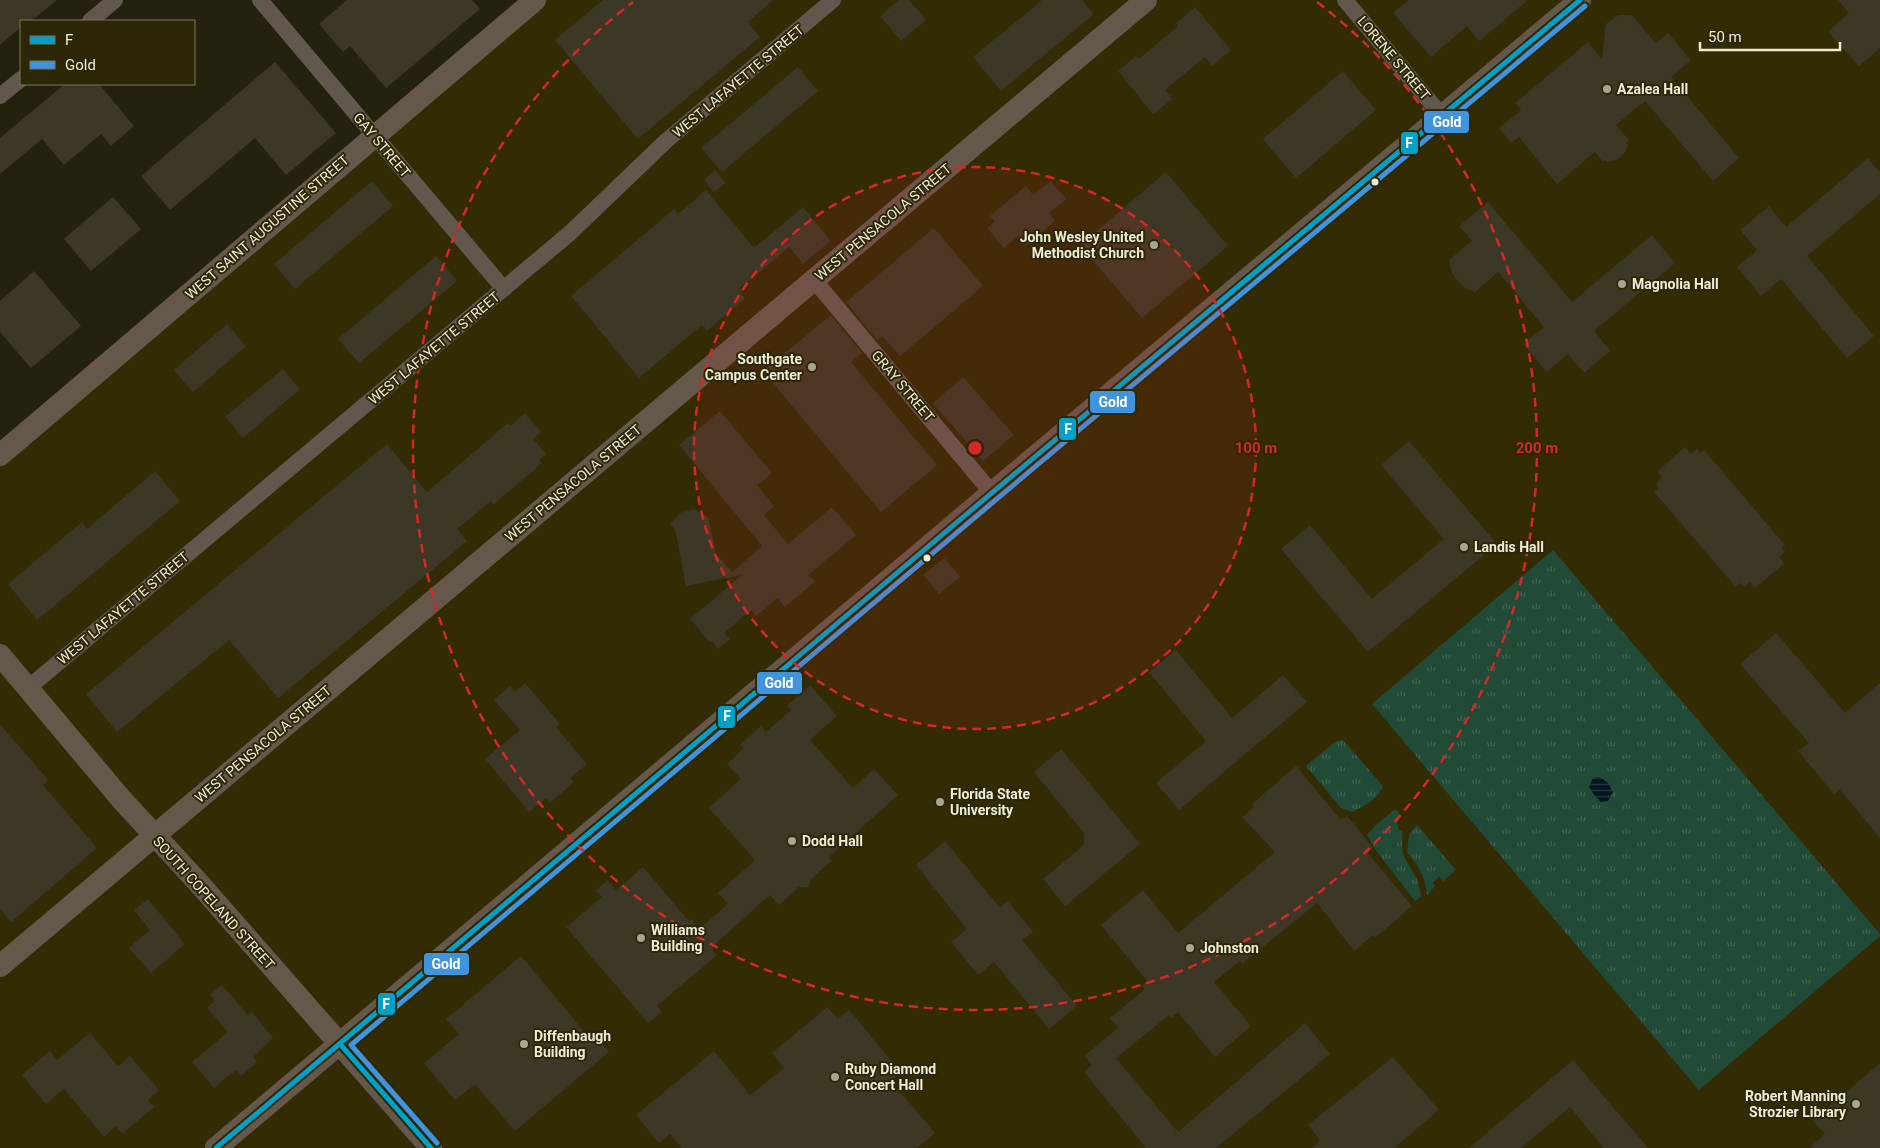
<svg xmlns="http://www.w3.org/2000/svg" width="1880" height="1148" viewBox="0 0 1880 1148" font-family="Roboto,sans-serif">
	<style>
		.built { fill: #322b04 }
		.grass { fill: url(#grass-tufts) }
		.water { fill: url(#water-rules) }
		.building { fill: #3d3825 }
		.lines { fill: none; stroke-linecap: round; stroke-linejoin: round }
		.street { stroke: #62574d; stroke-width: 16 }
		.secondary { stroke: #65584b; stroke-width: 22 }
		.bus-1-casing { stroke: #2c2706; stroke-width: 9 }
		.bus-2-casing { stroke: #2c2706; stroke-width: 9 }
		.bus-1 { stroke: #03a1c9; stroke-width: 5 }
		.bus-2 { stroke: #4094de; stroke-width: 5 }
		.ring { fill: none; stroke: #d62828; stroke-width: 2.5; stroke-dasharray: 9 6 }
		.poi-dot { fill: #a8a592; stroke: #2c2706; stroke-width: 2 }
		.bus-dot { fill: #efecd9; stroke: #2c2706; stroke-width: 2 }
		.labels { text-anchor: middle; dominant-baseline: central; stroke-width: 4; stroke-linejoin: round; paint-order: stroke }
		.street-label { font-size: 14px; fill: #efecd9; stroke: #2c2706 }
		.poi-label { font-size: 14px; font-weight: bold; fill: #efecd9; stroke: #2c2706; text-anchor: start }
		.centre { fill: #d62828; stroke: #2c2706; stroke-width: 2.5 }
		.ring-label { font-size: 15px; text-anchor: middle; font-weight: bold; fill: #d62828; stroke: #2c2706; stroke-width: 4; stroke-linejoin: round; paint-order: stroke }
		.line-badge { stroke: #2c2706; stroke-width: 2 }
		.badge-label { font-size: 14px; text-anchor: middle; font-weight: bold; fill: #fff }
	</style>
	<defs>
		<pattern id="grass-tufts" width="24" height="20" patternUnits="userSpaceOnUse" patternTransform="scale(1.25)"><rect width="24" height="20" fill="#214b36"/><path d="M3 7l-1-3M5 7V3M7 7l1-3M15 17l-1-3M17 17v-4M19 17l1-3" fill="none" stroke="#426552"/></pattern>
		<pattern id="water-rules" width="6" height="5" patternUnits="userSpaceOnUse" patternTransform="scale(1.25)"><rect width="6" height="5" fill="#031720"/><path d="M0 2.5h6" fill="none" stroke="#283940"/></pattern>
	</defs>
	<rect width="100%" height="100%" fill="#24210e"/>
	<polygon class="built" points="535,0 1880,0 1880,1148 0,1148 0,455"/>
	<g class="grass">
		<polygon points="1553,550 1880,934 1880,936 1699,1090 1372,704"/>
		<path d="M 1343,740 L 1383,786 C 1379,798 1363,807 1352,812 L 1341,808 L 1306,766 L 1336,741 Z"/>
		<path d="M 1394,810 L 1398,811 L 1400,816 L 1397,823 L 1399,830 L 1402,831 C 1403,839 1401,849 1404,856 C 1412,874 1419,875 1421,897 L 1415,901 L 1377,852 L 1367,835 L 1374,827 Z"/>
		<path d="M 1417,825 L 1456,870 L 1443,881 L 1439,876 L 1433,883 L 1435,886 L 1427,895 C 1426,878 1418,865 1407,852 L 1409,835 Z"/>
	</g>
	<polygon class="water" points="1600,777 1608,783 1613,792 1608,801 1601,802 1594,795 1589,787 1593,778"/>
	<g class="building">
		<polygon points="0,0 57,0 31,21 21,21 21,27 0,45"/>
		<polygon points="347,0 472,0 480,9 386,88 350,46 343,52 319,24"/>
		<polygon points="603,0 773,0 748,22 760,37 638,139 555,40"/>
		<polygon points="899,0 909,0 926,20 901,41 880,16"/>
		<polygon points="1042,0 1082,0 1094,14 1001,91 973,57"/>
		<polygon points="1409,0 1528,0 1479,41 1467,26 1431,57 1393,13"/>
		<polygon points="1838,0 1880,0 1880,48 1859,66 1828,32 1849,13"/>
		<polygon points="1195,7 1231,50 1212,66 1205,57 1165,90 1172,99 1153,114 1118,71 1136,56 1139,59 1178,26 1176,23"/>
		<polygon points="1618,15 1632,15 1656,44 1668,33 1691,60 1671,77 1739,158 1713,181 1645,101 1616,125 1629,140 1626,143 1628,145 1625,152 1620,157 1616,160 1607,162 1605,160 1603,162 1595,152 1557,184 1519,137 1511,143 1499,128 1521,110 1515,103 1588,42 1602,59 1606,24"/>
		<polygon points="275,62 336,133 286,175 255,138 170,210 141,176"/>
		<polygon points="798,67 818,91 722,172 701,148"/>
		<polygon points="1343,71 1376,110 1296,178 1263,139"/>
		<polygon points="65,84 99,84 134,126 111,146 101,134 64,165 42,139 0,174 0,138"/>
		<polygon points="1868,158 1880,173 1880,194 1807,256 1874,336 1847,358 1781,279 1761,296 1737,267 1757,250 1740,230 1769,206 1786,227"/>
		<polygon points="715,170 726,183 714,192 704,180"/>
		<polygon points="1166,172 1228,246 1142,318 1080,245"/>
		<polygon points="372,181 393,206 295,289 274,264"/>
		<polygon points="1051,181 1066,199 1049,213 1055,221 1026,246 1018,236 1004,248 987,228 995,221 990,216 1026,186 1033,195"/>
		<polygon points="706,190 754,248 803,207 831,241 803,264 789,247 740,288 743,291 740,293 745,298 707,331 702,325 639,378 571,296 674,209 678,214"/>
		<polygon points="113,197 141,229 91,271 64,239"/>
		<polygon points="1488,202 1572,302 1652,235 1675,263 1594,331 1610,351 1584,373 1568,354 1547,372 1523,344 1544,327 1498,272 1475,292 1465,288 1457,280 1451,271 1449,260 1472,241 1459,226"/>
		<polygon points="934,228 983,286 900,356 882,336 877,340 846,302"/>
		<polygon points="436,256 457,281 359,363 338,339"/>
		<polygon points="34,271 81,326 31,368 0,332 0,301"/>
		<polygon points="831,315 862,353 851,362 937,465 881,512 763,371"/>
		<polygon points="227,324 246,346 193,392 174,370"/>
		<polygon points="283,369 300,389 243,438 225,417"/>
		<polygon points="963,377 1014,435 983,461 933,403"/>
		<polygon points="720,411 772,473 757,485 774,506 764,515 788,544 832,507 856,535 808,575 815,582 785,607 778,598 756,616 751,610 724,633 730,639 718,649 712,641 710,642 690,619 742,575 686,586 675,529 670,524 680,513 694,509 708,517 716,554 732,572 762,546 679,445"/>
		<polygon points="525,413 541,432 533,439 546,454 539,460 542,463 494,504 491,501 457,529 467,541 278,698 229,640 117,732 86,694 387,444 427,492 508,423 510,426"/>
		<polygon points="1409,441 1497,544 1368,652 1281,549 1310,525 1372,599 1444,539 1381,465"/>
		<polygon points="1685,447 1691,454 1697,448 1700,453 1704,450 1785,545 1781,548 1785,552 1779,557 1784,564 1755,588 1750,582 1744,587 1740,583 1736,587 1654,492 1659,488 1656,484 1662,478 1657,472"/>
		<polygon points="155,471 180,501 37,620 8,584 82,522 87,529"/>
		<polygon points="944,558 960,577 939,594 923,575"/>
		<polygon points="1776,633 1845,713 1880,683 1880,838 1840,790 1834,794 1798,751 1809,743 1740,664"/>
		<polygon points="1176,650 1232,718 1283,675 1307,702 1179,810 1156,783 1206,741 1149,672"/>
		<polygon points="525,683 560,724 556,727 587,764 570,778 574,782 550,803 546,798 529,812 485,759 520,730 494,700 510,686 515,692"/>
		<polygon points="810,685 837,716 810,740 853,788 874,769 898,795 828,858 831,861 810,880 809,887 799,887 779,905 770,895 713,946 714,948 712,950 717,955 657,1006 662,1012 648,1023 566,927 602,897 596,890 608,880 616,890 643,867 689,921 691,919 699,929 728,904 718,893 755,860 709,808 741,779 727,764 744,748 740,745 761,726 766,732 791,710 787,706"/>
		<polygon points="0,724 48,780 43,785 97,848 11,922 0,909"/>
		<polygon points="1061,749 1140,844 1065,906 1043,879 1084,845 1084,833 1034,772"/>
		<polygon points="1296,766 1341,820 1347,816 1357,828 1373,848 1368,853 1412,906 1375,938 1373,935 1354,951 1317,903 1242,964 1240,961 1214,982 1251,1026 1215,1057 1178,1012 1171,1018 1169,1015 1116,1058 1178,1132 1305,1023 1330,1054 1216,1148 1146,1148 1084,1072 1092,1065 1084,1056 1118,1028 1110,1018 1145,989 1142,986 1147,981 1101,925 1143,890 1178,933 1275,852 1242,817 1254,807 1252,804"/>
		<polygon points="945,841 1000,908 1008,901 1033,932 1022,940 1077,1006 1049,1029 994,962 978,975 951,942 967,929 916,865"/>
		<polygon points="148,899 185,944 151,973 129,948 150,930 134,910"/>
		<polygon points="521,956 588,1036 592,1032 609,1052 515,1131 475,1084 455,1100 424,1063 459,1034 446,1019"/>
		<polygon points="222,985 248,1015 252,1012 273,1038 253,1057 257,1062 241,1076 237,1070 232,1073 214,1088 192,1062 228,1032 207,1008 215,1001 210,995"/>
		<polygon points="827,1007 838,1019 849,1010 901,1072 891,1081 935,1133 917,1148 682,1148 670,1134 659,1143 636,1115 714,1051 750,1095 784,1068 772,1053"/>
		<polygon points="90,1033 118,1066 130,1056 159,1090 148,1100 154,1107 122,1134 116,1126 104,1137 64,1089 46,1104 22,1075 50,1051 57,1060"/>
		<polygon points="1393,1057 1439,1110 1394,1148 1312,1148 1320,1140 1308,1125"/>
		<polygon points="1573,1060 1648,1148 1604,1148 1570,1107 1521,1148 1469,1148"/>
		<polygon points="1880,1063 1880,1148 1809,1148 1825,1134 1813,1121"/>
	</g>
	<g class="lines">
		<g class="street">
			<polyline points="260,0 504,289"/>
			<polyline points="1345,0 1442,116"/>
			<polyline points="90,21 115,0"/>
			<polyline points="0,96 21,79"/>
			<polyline points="814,280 992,493"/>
			<polyline points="28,688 570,233 666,141 833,0"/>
		</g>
		<g class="secondary">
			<polyline points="0,455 535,0"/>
			<polyline points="0,655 122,800 196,880 431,1148"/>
			<polyline points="0,966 1146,0"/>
			<polyline points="216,1148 981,502 1580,0"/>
		</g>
		<defs>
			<g id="bus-1">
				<polyline points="340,1044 431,1148"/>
				<polyline points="216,1148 981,502 1580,0"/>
			</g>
			<polyline id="bus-2" points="437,1143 351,1045 986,508 1585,6"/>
		</defs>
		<use href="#bus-1" class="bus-1-casing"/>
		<use href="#bus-2" class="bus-2-casing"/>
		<use href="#bus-1" class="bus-1"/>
		<use href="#bus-2" class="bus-2"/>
	</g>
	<circle cx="975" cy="448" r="281" fill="#d62828" fill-opacity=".12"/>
	<g class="ring">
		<circle cx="975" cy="448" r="281"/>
		<path d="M1317 2A562 562 0 1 1 633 2"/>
	</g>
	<g class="poi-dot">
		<circle cx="1607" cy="89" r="5"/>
		<circle cx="1154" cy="245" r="5"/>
		<circle cx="1622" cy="284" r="5"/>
		<circle cx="812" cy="367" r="5"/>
		<circle cx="1464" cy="547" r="5"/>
		<circle cx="940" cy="802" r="5"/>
		<circle cx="792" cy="841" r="5"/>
		<circle cx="641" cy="938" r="5"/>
		<circle cx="1190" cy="948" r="5"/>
		<circle cx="524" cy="1044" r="5"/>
		<circle cx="835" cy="1077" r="5"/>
		<circle cx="1856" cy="1104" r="5"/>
	</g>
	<g class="bus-dot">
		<circle cx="1375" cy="182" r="4.5"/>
		<circle cx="927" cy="558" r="4.5"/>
	</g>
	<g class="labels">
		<g class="street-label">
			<text transform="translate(1394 58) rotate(50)">LORENE STREET</text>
			<text transform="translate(738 81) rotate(-40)">WEST LAFAYETTE STREET</text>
			<text transform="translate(382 145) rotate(50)">GAY STREET</text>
			<text transform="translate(883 222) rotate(-40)">WEST PENSACOLA STREET</text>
			<text transform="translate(267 227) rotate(-41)">WEST SAINT AUGUSTINE STREET</text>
			<text transform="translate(434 348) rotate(-40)">WEST LAFAYETTE STREET</text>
			<text transform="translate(903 386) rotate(50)">GRAY STREET</text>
			<text transform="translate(573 483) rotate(-40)">WEST PENSACOLA STREET</text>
			<text transform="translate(123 608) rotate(-40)">WEST LAFAYETTE STREET</text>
			<text transform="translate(263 744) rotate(-40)">WEST PENSACOLA STREET</text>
			<text transform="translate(214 903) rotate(48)">SOUTH COPELAND STREET</text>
		</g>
		<g class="poi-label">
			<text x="1617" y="89">Azalea Hall</text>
			<text x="1144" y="237" text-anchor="end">John Wesley United<tspan x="1144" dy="16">Methodist Church</tspan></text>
			<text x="1632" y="284">Magnolia Hall</text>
			<text x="802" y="359" text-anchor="end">Southgate<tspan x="802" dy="16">Campus Center</tspan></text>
			<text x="1474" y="547">Landis Hall</text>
			<text x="950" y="794">Florida State<tspan x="950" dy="16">University</tspan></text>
			<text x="802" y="841">Dodd Hall</text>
			<text x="651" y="930">Williams<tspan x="651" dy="16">Building</tspan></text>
			<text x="1200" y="948">Johnston</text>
			<text x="534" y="1036">Diffenbaugh<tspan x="534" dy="16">Building</tspan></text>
			<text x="845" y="1069">Ruby Diamond<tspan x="845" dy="16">Concert Hall</tspan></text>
			<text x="1846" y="1096" text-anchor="end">Robert Manning<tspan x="1846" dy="16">Strozier Library</tspan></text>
		</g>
	</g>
	<circle cx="975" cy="448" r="8" class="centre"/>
	<g class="ring-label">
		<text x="1256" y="453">100 m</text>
		<text x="1537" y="453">200 m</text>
	</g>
	<g class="line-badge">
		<rect x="1423" y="110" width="47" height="24" rx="5" fill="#4094de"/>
		<rect x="1400" y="131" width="19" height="24" rx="5" fill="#03a1c9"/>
		<rect x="1089" y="390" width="47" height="24" rx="5" fill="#4094de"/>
		<rect x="1058" y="417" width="19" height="24" rx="5" fill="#03a1c9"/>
		<rect x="756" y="671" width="47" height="24" rx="5" fill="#4094de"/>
		<rect x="717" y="705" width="19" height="24" rx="5" fill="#03a1c9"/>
		<rect x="423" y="952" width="47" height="24" rx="5" fill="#4094de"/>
		<rect x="377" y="992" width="19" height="24" rx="5" fill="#03a1c9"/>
	</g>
	<g class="badge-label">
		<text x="1447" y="127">Gold</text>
		<text x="1409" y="148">F</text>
		<text x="1113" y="407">Gold</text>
		<text x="1068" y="434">F</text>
		<text x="779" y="688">Gold</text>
		<text x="727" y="721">F</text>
		<text x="446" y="969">Gold</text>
		<text x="386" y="1009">F</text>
	</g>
	<rect x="20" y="20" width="175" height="65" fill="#2c2706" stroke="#7a765a"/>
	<rect x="30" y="36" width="25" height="8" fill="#03a1c9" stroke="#7a765a"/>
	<text x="65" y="45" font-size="15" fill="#efecd9">F</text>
	<rect x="30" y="61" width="25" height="8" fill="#4094de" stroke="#7a765a"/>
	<text x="65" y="70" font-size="15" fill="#efecd9">Gold</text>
	<path d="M1700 42v8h140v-8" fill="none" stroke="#efecd9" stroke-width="2.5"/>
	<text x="1708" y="42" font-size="15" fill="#efecd9" stroke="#2c2706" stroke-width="4" paint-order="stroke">50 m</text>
</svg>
